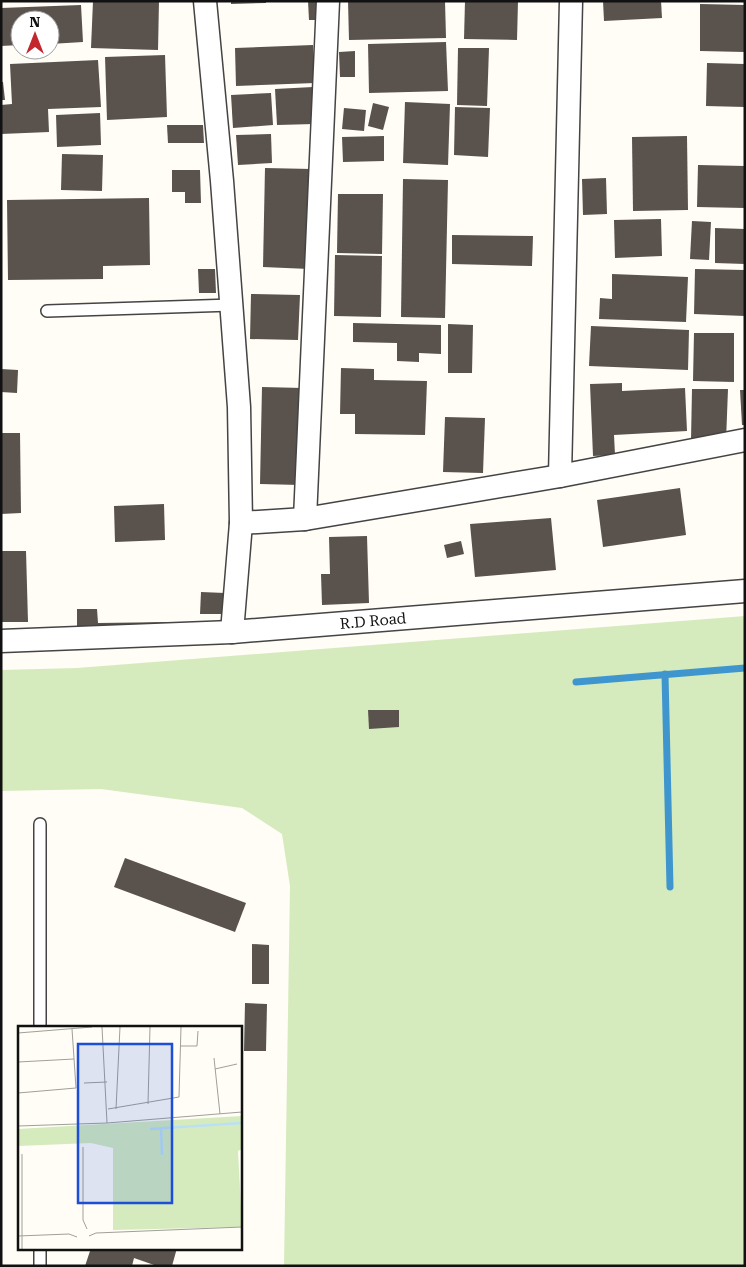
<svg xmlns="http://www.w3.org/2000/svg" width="746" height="1267" viewBox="0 0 746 1267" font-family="'Roboto Serif',serif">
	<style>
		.green { fill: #d5ebbd }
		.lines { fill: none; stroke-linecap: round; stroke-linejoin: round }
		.stream { stroke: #3f96cf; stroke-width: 7 }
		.building { fill: #5a524d }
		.service-casing { stroke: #444; stroke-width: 14 }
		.minor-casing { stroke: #444; stroke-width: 25 }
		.service { stroke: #fff; stroke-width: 11 }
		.minor { stroke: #fff; stroke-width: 22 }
		.labels { text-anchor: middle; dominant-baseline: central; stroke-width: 5; stroke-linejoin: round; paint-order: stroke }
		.street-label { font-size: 15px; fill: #111; stroke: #fff }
		.inset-river { fill: none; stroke: #b9e0f7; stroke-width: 2.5 }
		.inset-road { fill: none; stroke: #a09f9a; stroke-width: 1 }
		.view { fill: #1d4ed8; fill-opacity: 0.15; stroke: #1d4ed8; stroke-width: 2.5 }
		.inset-edge { fill: none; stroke: #111; stroke-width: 2.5 }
	</style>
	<rect width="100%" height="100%" fill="#fffdf5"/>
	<polygon class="green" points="745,616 745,1266 284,1266 290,886 282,834 242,808 101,789 1,791 1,670 77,668"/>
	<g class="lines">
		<g class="stream">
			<polyline points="665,674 670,887"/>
			<polyline points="576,682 745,668"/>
		</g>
	</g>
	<g class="building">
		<polygon points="93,1 159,1 158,50 91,48"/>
		<polygon points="231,1 266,1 266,3 231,4"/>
		<polygon points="308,1 319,1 320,20 309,20"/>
		<polygon points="348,1 445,1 446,38 349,40"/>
		<polygon points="465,1 518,1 517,40 464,39"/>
		<polygon points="603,1 661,1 662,18 604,21"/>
		<polygon points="700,4 745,5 745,52 700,51"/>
		<polygon points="81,5 83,42 50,44 50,20 20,20 20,45 1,46 1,8"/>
		<polygon points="446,42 448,91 369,93 368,44"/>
		<polygon points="313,45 315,83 236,86 235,48"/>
		<polygon points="458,48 489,48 487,106 457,105"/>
		<polygon points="355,51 355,77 340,77 339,52"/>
		<polygon points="165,55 167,117 107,120 105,57"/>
		<polygon points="98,60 101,107 48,109 49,132 1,134 1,105 12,104 10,64"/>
		<polygon points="707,63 745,64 745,107 706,106"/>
		<polygon points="1,82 3,82 5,100 1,100"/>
		<polygon points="313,87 314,124 277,125 275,89"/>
		<polygon points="271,93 273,125 233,128 231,95"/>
		<polygon points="405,102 450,104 448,165 403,163"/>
		<polygon points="373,103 389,107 383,130 368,126"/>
		<polygon points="455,107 490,108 488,157 454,155"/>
		<polygon points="344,108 366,110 364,131 342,129"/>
		<polygon points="100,113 101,145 57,147 56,115"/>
		<polygon points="167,125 203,125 204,143 168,143"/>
		<polygon points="271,134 272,163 238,165 236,135"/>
		<polygon points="384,136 384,161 343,162 342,137"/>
		<polygon points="687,136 688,210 633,211 632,137"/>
		<polygon points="62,154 103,155 102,191 61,190"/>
		<polygon points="698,165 745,166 745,208 697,207"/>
		<polygon points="265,168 312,169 309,269 263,267"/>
		<polygon points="172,170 200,170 201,203 185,203 185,192 172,192"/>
		<polygon points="606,178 607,214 583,215 582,179"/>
		<polygon points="403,179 448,180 445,318 401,317"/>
		<polygon points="338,194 383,194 382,254 337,253"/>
		<polygon points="149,198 150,265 103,266 103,279 8,280 7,200"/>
		<polygon points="661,219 662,256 615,258 614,220"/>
		<polygon points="692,221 711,222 709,260 690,259"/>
		<polygon points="715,228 745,229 745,264 715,263"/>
		<polygon points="452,235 533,236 532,266 452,264"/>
		<polygon points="335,255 382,256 381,317 334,316"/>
		<polygon points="198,269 215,269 216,293 199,293"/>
		<polygon points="695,269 745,270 745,316 694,314"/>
		<polygon points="612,274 688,277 686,322 599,319 600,298 612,299"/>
		<polygon points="251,294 300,295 298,340 250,339"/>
		<polygon points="353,323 441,325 441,354 419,353 419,362 397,361 397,343 353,342"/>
		<polygon points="448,324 473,325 472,373 448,373"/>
		<polygon points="591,326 689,330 688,370 589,366"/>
		<polygon points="694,333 734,333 734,382 693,381"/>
		<polygon points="341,368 374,369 374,380 427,381 425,435 355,434 355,414 340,414"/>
		<polygon points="1,369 18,370 17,393 1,392"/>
		<polygon points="622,383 622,391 685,388 687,431 614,435 615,455 593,456 590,384"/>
		<polygon points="262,387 303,388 300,485 260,484"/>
		<polygon points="692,389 728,389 726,441 691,440"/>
		<polygon points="740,390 745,390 745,425 742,425"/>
		<polygon points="445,417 485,418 483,473 443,472"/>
		<polygon points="1,433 20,433 21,513 1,514"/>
		<polygon points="680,488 686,535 603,547 597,500"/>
		<polygon points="164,504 165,540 115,542 114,506"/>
		<polygon points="551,518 556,570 475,577 470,524"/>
		<polygon points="367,536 369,603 322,605 321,574 330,574 329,537"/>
		<polygon points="461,541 464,554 447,558 444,545"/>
		<polygon points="1,551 26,551 28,622 1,622"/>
		<polygon points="201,592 225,593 224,614 200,614"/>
		<polygon points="77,609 97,609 98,623 172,622 173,633 77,634"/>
		<polygon points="368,710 399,710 399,727 369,729"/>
		<polygon points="125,858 246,903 235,932 114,887"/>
		<polygon points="252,944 269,945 269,984 252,984"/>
		<polygon points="245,1003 267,1004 266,1051 244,1051"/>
		<polygon points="91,1248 177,1248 172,1266 157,1266 134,1258 132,1266 85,1266"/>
	</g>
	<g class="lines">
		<defs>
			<g id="service">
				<polyline points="47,311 232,305"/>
				<polyline points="40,824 40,1027"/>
				<polyline points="40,1248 40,1266"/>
			</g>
			<g id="minor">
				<polyline points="205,1 222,181 239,407 241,523 232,632"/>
				<polyline points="560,476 571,1"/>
				<polyline points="305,519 328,1"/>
				<polyline points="241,523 305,519 560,476 745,440"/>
				<polyline points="1,641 232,632 745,591"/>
			</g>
		</defs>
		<use href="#service" class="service-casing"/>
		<use href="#minor" class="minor-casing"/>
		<use href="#service" class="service"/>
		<use href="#minor" class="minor"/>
	</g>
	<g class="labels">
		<g class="street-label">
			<text transform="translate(373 621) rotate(-5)">R.D Road</text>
		</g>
	</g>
	<g transform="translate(18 1026)">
		<rect width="224" height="224" fill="#fffdf5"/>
		<path d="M 224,90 L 224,123 L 220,125 L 224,201 L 95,204 L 95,122 L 73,117 L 0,120 L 0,103 Z" fill="#d5ebbd"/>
		<path class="inset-river" d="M 143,102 L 144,129M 132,103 L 224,97"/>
		<path class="inset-road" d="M 84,1 L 89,97M 0,7 L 74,1M 162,20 L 179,20 L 180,5M 196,32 L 202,88M 0,36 L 56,33M 197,43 L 219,38M 66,57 L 89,56M 0,67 L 58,62 L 54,3M 130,78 L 132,1M 90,83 L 161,71 L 163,1M 98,83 L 102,1M 0,100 L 89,97 L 224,86M 65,121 L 65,194 L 69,203M 4,128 L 4,223M 0,210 L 51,208 L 59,211M 71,210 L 78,207 L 224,201"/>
		<path class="view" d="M 60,18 L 154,18 L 154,177 L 60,177 Z"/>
		<rect width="224" height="224" class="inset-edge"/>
	</g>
	<rect width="746" height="1267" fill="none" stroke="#111111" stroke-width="5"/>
	<g transform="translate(35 35)"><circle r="24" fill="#ffffff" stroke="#a0a0a0"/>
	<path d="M0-4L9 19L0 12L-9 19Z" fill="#c4262e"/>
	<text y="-8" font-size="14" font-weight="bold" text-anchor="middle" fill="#111111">N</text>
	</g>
</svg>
